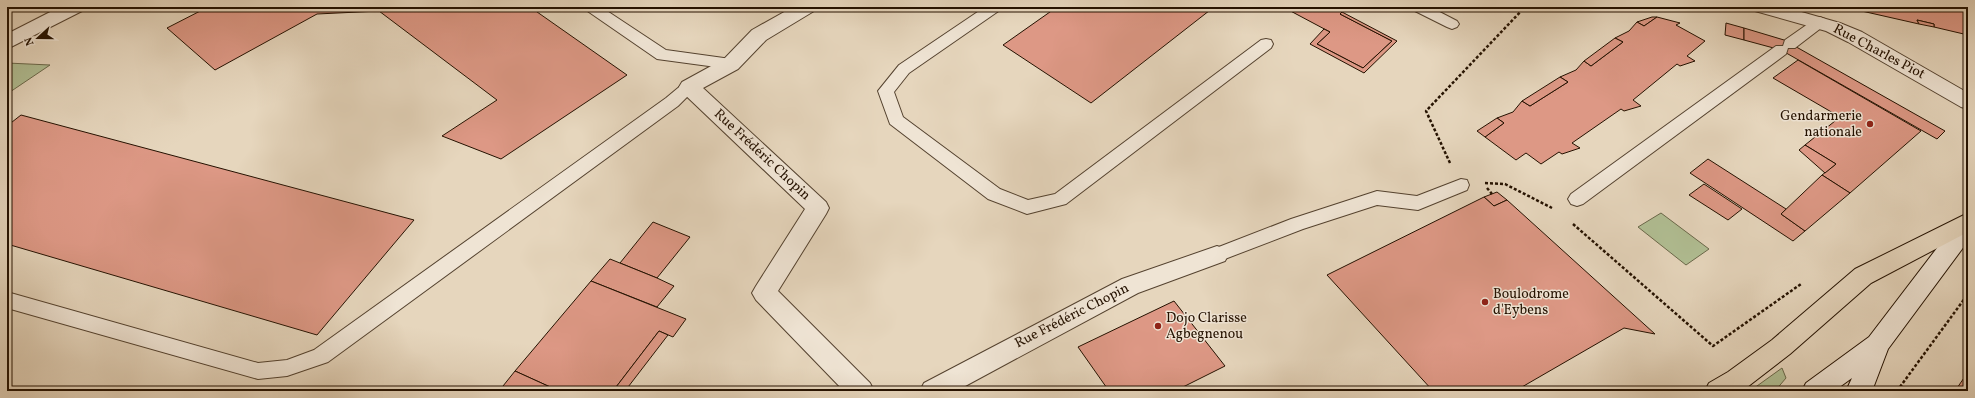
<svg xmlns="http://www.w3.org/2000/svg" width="1975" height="398" viewBox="0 0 1975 398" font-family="Vollkorn,serif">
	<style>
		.green { fill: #b1bf94; stroke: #6a684a }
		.building { fill: #dd9885; stroke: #241100 }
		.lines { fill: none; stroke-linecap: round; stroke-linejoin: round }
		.service-casing { stroke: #54422f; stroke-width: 2 }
		.minor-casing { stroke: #54422f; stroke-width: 2 }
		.secondary-casing { stroke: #241100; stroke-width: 2 }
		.trunk-casing { stroke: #241100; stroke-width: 2 }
		.path { stroke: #241100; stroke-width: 2.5; stroke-dasharray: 3 2; stroke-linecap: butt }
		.service { fill: #efe4d4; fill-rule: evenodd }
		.minor { fill: #efe4d4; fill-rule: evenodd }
		.secondary { fill: #efe4d4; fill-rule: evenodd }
		.trunk { fill: #e6d6bd; fill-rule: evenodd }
		.poi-dot { fill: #8f2418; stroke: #efe4d4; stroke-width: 1.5 }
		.labels { text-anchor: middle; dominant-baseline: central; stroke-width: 3; stroke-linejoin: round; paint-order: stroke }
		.street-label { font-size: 14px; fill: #241100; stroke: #efe4d4 }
		.poi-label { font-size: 14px; fill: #241100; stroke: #efe4d4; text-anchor: start }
	</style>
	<rect width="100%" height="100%" fill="#e6d6bd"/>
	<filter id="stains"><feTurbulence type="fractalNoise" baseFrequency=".005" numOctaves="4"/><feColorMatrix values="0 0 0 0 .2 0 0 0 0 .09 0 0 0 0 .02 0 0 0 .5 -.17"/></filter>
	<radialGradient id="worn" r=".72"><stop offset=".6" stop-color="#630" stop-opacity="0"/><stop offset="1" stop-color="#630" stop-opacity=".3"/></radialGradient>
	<g class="green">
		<polygon points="7,63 50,65 7,94"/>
		<polygon points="1661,213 1709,249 1686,265 1638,227"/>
		<polygon points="1782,368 1786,378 1775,391 1750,391"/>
	</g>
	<g class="building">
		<polygon points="208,7 530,7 627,75 501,159 442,136 497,100 379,11 317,14 215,70 167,28"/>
		<polygon points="1057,7 1214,7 1091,103 1003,45"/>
		<polygon points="1283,7 1347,7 1340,14 1392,41 1363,68 1317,44 1330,32"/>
		<polygon points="1844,7 1968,7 1968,35 1934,27 1934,24 1917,20 1919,24"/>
		<polygon points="1342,12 1397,41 1364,73 1310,44 1324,29 1330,32 1317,44 1363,68 1392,41 1340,14"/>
		<polygon points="1652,17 1657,17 1644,26 1637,22"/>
		<polygon points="1657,17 1680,23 1676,25 1705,41 1687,56 1695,61 1680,66 1677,64 1633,100 1641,106 1624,111 1621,109 1572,143 1580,148 1562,154 1559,152 1541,164 1526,153 1516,160 1485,137 1504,123 1497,118 1513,112 1522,101 1530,106 1568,82 1560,77 1576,70 1584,61 1591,66 1623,42 1615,38 1629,31 1637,22 1644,26"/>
		<polygon points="1917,20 1934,24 1934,27 1919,24"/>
		<polygon points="1726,23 1744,28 1744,40 1725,35"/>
		<polygon points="1744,28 1784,40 1945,131 1937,139 1781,50 1744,40"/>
		<polygon points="1615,38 1623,42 1591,66 1584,61"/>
		<polygon points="1798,60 1921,131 1850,193 1822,175 1836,164 1805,145 1840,117 1773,78"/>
		<polygon points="1560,77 1568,82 1530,106 1522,101"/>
		<polygon points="21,115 414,220 317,335 7,244 7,126"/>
		<polygon points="1497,118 1504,123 1485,137 1477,131"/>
		<polygon points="1805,145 1836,164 1825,173 1799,150"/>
		<polygon points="1708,159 1786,209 1781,214 1805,231 1793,241 1690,173"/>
		<polygon points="1822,175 1850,193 1805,231 1781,214"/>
		<polygon points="1704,184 1742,209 1728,220 1689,195"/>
		<polygon points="1497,192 1507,200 1494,206 1484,197"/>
		<polygon points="1484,197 1494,206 1507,200 1655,334 1624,328 1515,391 1433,391 1327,275"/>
		<polygon points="653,222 690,237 657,278 620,263"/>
		<polygon points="610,259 657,278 674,286 657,307 591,281"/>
		<polygon points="591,281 686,319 673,337 659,331 613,391 559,391 515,371"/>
		<polygon points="1174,301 1225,366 1175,391 1109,391 1078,347"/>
		<polygon points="659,331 668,335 625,391 613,391"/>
		<polygon points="515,371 559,391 499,391"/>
		<polygon points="1968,372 1968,391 1955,391"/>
	</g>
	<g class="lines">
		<defs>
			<g id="service">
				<polygon points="584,7 601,7 666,50 731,59 736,60 739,64 736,68 731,69 657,59 586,10"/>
				<polygon points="985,7 1002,7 1000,10 909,73 894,92 903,117 1000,189 1028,200 1055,194 1261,40 1266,39 1271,40 1273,44 1271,48 1066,204 1027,214 988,199 890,124 878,91 899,65"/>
				<polygon points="1411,7 1430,7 1457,21 1459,24 1457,27 1452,29 1447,27 1413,10"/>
				<polygon points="1820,17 1825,19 1827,22 1825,25 1795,48 1788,48 1786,54 1583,204 1577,206 1571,204 1568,199 1571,194 1776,46 1783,46 1785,40 1815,19"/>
				<polygon points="689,82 694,83 697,87 678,106 328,362 287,376 258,379 7,308 7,292 258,363 287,360 314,350 666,98 684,83"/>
				<polygon points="1461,179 1467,180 1469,185 1467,190 1418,210 1377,205 1303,229 1217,262 1211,260 1208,255 1211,250 1291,219 1377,191 1417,196"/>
			</g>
			<g id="minor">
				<polygon points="60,7 84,7 82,11 7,49 7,34"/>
				<polygon points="793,7 816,7 814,11 766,40 738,69 703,88 826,202 829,208 826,214 778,291 870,383 874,391 844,391 756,300 752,293 756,286 805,209 682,92 679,87 682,82 724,59 752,30"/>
				<polygon points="1753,7 1784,7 1840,23 1862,32 1968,93 1968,109 1961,107 1848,42 1826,31 1755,11"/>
				<polygon points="1217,246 1225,249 1228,255 1225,261 1138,293 956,391 920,391 924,383 1122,279"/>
			</g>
			<polygon id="secondary" points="1968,215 1968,241 1888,349 1872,391 1846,391 1852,378 1834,391 1802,391 1806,383 1869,337 1960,218"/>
			<polygon id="trunk" points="1968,213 1968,232 1871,283 1790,354 1746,388 1740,391 1705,391 1709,383 1728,372 1772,340 1855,269"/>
		</defs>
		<use href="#service" class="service-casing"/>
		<use href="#minor" class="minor-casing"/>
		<use href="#secondary" class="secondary-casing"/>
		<use href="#trunk" class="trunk-casing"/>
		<g class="path">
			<polyline points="1450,163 1426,111 1525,7"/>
			<polyline points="1485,183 1505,184 1552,208"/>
			<polyline points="1487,188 1492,194"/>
			<polyline points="1573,224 1713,346 1801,284"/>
			<polyline points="1897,391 1968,294"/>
		</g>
		<use href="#service" class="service"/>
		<use href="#minor" class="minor"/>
		<use href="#secondary" class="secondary"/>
		<use href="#trunk" class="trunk"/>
	</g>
	<g class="poi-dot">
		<circle cx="1870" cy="124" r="4"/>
		<circle cx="1485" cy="302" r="4"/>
		<circle cx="1158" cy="326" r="4"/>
	</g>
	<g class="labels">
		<g class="street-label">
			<text transform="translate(1879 52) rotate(28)">Rue Charles Piot</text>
			<text transform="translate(762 155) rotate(43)">Rue Frédéric Chopin</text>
			<text transform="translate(1072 316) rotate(-27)">Rue Frédéric Chopin</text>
		</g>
		<g class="poi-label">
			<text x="1862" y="116" text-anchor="end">Gendarmerie<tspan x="1862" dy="16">nationale</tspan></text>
			<text x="1493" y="294">Boulodrome<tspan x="1493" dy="16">d'Eybens</tspan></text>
			<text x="1166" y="318">Dojo Clarisse<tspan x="1166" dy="16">Agbegnenou</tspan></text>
		</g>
	</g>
	<rect width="1975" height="398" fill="none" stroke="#e6d6bd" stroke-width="24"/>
	<rect x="8" y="8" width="1959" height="382" fill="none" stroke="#241100" stroke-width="2"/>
	<rect x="12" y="12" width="1951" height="374" fill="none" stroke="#241100"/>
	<g transform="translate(38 38) rotate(249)" stroke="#efe4d4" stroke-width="3" paint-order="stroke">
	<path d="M0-3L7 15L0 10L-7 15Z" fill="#241100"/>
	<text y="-6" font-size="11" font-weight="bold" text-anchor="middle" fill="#241100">N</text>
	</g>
	<rect width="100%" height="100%" filter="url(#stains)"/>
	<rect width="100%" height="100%" fill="url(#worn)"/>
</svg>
